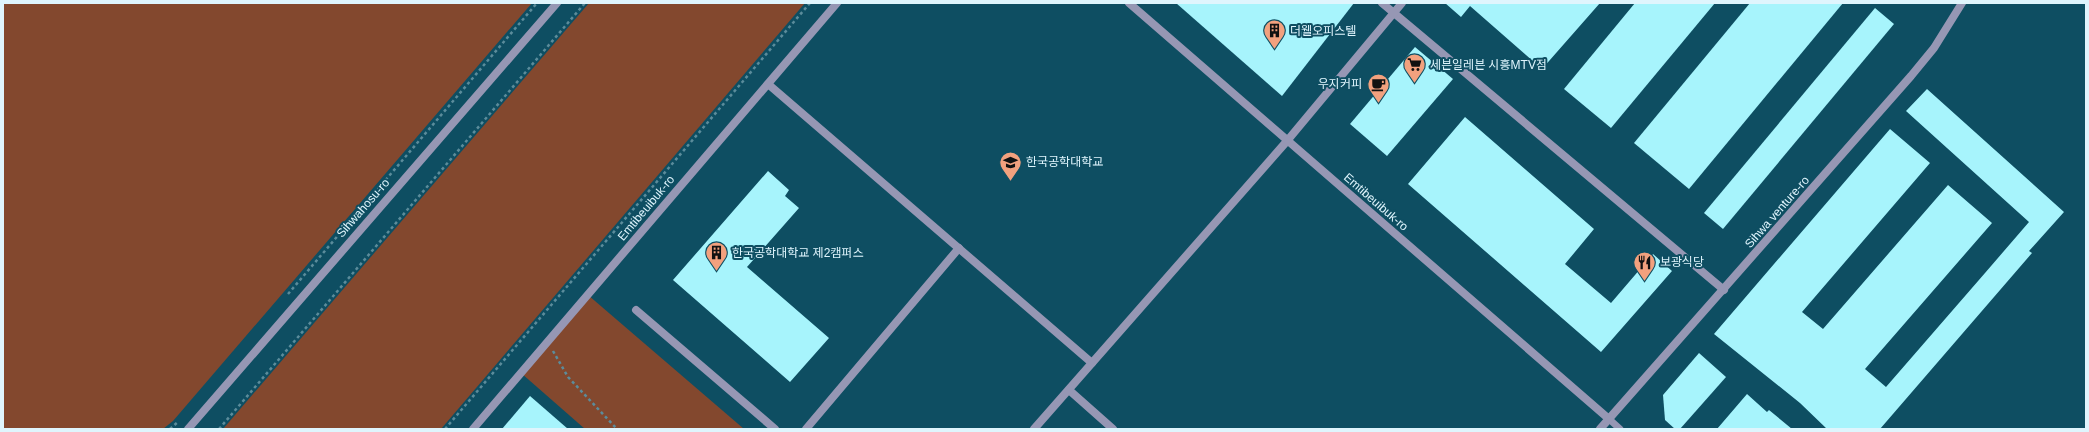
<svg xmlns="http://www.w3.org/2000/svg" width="2089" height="432" viewBox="0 0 2089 432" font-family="Helvetica,'Noto Sans KR',sans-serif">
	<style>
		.green { fill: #83482e }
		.building { fill: #a7f4fc }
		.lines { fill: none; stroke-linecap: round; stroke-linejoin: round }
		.path { stroke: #5b8c9b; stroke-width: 2.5; stroke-dasharray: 3 3; stroke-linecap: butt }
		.service { stroke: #9697b4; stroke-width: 7 }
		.minor { stroke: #9697b4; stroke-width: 8 }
		.tertiary { stroke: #9697b4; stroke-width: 8 }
		.labels { text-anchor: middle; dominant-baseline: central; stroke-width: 4; stroke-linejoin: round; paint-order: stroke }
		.poi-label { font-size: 12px; fill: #dff5fd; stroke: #0e4e62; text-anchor: start }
		.street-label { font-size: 12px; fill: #dff5fd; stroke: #0e4e62 }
	</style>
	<rect width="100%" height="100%" fill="#0e4e62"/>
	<g class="green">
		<polygon points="3,3 532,3 173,421 163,429 3,429"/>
		<polygon points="589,3 805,3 441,429 223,429"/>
		<polygon points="588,295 744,429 585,429 521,373"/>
	</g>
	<g class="building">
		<polygon points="1176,3 1354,3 1282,96"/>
		<polygon points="1445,3 1600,3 1542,69 1470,6 1461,17"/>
		<polygon points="1635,3 1715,3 1611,128 1564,89"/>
		<polygon points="1750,3 1843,3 1689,189 1634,143"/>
		<polygon points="1875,8 1894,24 1723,229 1704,213"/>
		<polygon points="1415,47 1453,79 1387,156 1350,124"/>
		<polygon points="1927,89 2064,212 2029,251 2032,253 1880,429 1827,429 1800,403 1714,334 1890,129 1930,163 1802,312 1823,329 1948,185 1992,223 1865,369 1886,387 1985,273 2029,222 1906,111"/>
		<polygon points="1465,117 1594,229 1565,264 1611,303 1653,254 1672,271 1601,352 1408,184"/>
		<polygon points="768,171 789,190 785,196 799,208 747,267 829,338 790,382 673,280"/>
		<polygon points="1699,353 1726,377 1680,429 1675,429 1665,420 1663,395"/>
		<polygon points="1747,394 1767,412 1769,410 1792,429 1717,429"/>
		<polygon points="530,396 568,429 502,429"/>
	</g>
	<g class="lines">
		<g class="path">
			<polyline points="288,294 537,3"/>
			<polyline points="553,351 568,377 617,429"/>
			<polyline points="170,429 179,421"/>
			<polyline points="219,429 585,3"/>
			<polyline points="445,429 810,3"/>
		</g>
		<polyline class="service" points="1609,419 1620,429"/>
		<g class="minor">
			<polyline points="1382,3 1724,290"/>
			<polyline points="768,84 1092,363"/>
			<polyline points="636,310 775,429"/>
			<polyline points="1069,390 1113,429"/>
			<polyline points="806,429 959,248"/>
			<polyline points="1034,429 1287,141 1402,3"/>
		</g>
		<g class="tertiary">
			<polyline points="1129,3 1609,419"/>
			<polyline points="188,429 557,3"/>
			<polyline points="473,429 837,3"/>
			<polyline points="1600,429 1911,76 1934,48 1962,3"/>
		</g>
	</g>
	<defs>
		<symbol id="building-pin" viewBox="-11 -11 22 30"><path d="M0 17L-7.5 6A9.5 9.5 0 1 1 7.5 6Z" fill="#f2a17e" stroke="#0e4e62"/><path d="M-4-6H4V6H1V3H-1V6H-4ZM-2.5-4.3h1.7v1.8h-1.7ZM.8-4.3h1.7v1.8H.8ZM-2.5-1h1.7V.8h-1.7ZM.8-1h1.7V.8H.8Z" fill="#111"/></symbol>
		<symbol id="supermarket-pin" viewBox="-11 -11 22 30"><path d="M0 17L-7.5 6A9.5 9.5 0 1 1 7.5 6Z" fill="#f2a17e" stroke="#0e4e62"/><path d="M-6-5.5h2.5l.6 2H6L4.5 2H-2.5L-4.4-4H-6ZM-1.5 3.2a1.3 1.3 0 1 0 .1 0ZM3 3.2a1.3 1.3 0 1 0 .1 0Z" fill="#111"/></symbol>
		<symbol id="cafe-pin" viewBox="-11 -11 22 30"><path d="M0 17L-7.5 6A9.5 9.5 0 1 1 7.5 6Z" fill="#f2a17e" stroke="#0e4e62"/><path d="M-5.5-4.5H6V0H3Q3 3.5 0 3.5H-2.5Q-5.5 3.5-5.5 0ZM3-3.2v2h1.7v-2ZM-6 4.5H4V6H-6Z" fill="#111"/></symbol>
		<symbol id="university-pin" viewBox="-11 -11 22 30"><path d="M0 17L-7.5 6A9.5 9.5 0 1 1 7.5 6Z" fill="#f2a17e" stroke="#0e4e62"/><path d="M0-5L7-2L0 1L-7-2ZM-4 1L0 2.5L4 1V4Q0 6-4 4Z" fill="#111"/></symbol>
		<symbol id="restaurant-pin" viewBox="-11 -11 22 30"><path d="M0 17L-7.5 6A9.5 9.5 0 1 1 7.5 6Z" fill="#f2a17e" stroke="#0e4e62"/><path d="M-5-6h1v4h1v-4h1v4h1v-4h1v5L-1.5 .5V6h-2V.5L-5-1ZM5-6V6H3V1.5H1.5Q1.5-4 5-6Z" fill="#111"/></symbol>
	</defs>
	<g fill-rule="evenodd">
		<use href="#building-pin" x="1262" y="18" width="25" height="34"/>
		<use href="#supermarket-pin" x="1402" y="52" width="25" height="34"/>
		<use href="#cafe-pin" x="1366" y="72" width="25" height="34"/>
		<use href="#university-pin" x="998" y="150" width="25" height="34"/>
		<use href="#building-pin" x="704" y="240" width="25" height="34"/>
		<use href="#restaurant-pin" x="1632" y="250" width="25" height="34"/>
	</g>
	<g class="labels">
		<g class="poi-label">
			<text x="1290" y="31">더웰오피스텔</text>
			<text x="1430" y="65">세븐일레븐 시흥MTV점</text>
			<text x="1362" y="84" text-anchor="end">우지커피</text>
			<text x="1026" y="162">한국공학대학교</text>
			<text x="732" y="253">한국공학대학교 제2캠퍼스</text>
			<text x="1660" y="262">보광식당</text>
		</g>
		<g class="street-label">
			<text transform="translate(1376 202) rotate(41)">Emtibeuibuk-ro</text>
			<text transform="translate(363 208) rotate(-49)">Sihwahosu-ro</text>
			<text transform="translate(646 208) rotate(-50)">Emtibeuibuk-ro</text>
			<text transform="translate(1777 212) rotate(-49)">Sihwa venture-ro</text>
		</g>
	</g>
	<rect width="2089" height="432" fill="none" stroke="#dff5fd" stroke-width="8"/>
</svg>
